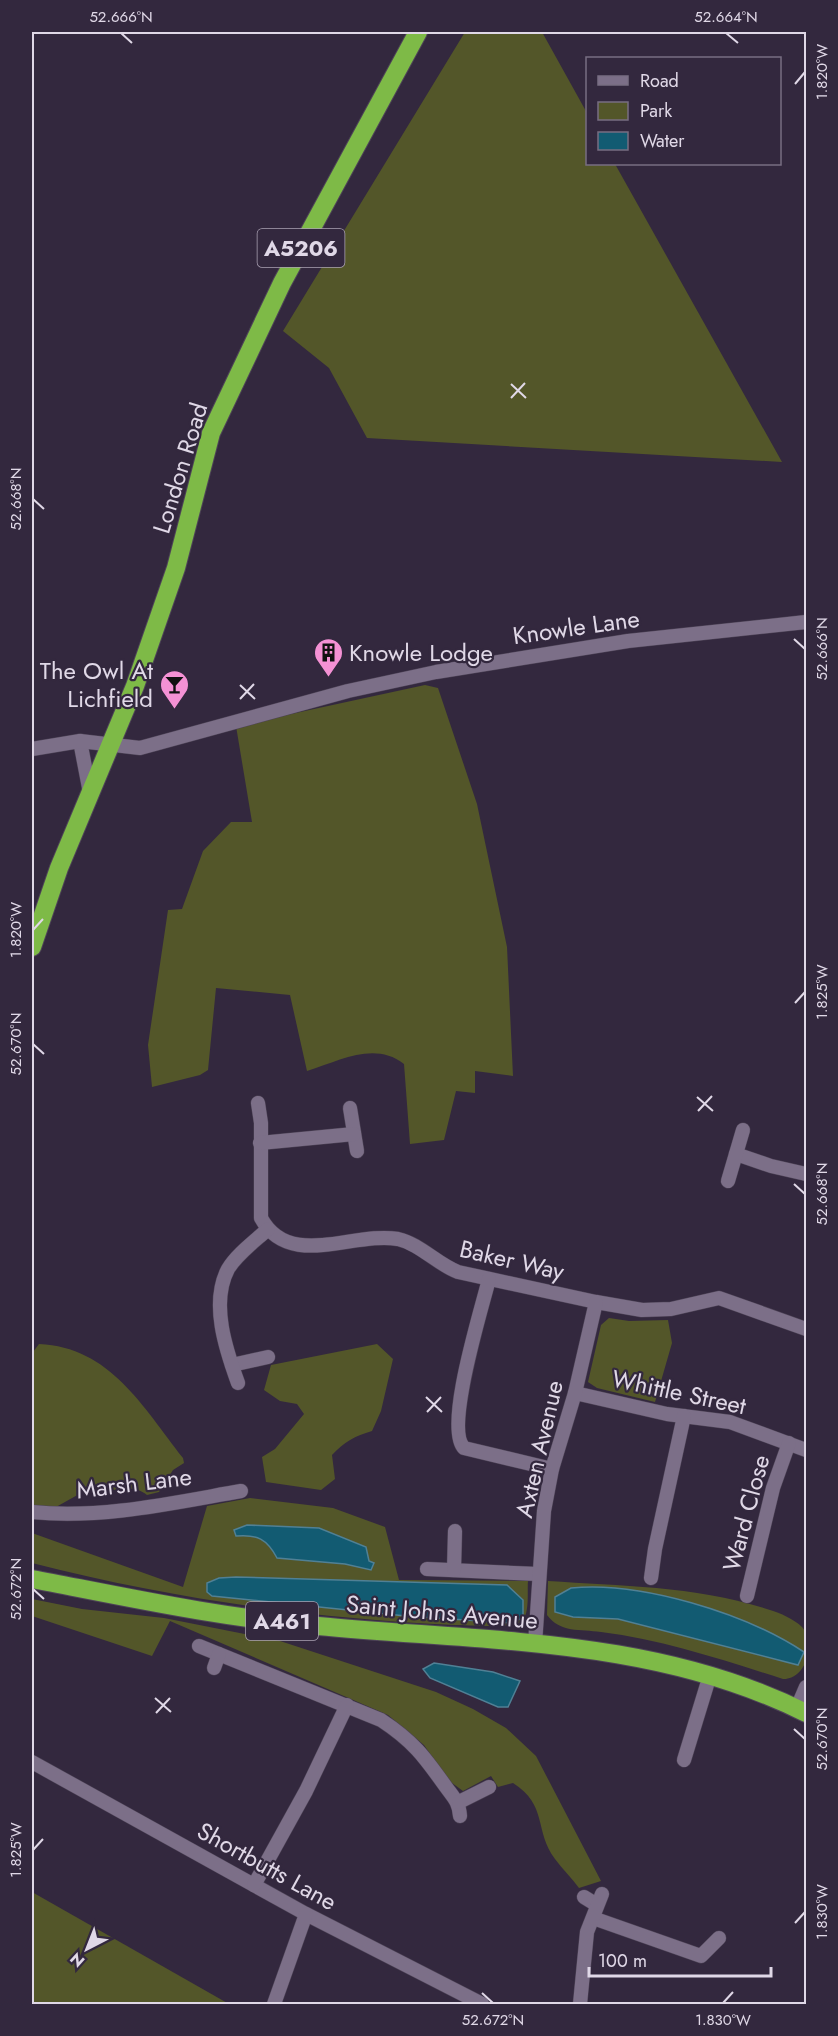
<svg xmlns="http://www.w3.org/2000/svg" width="838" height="2036" viewBox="0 0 838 2036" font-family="Jost,sans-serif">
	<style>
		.green { fill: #535629 }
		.water { fill: #125b72; stroke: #508095; stroke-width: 1.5 }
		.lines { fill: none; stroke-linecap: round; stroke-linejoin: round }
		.minor-casing { stroke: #4e4457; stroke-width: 15 }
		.highway-casing { stroke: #4e4457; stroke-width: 20 }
		.minor { stroke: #7c6f88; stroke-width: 14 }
		.highway { stroke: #7eba47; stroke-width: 18 }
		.ticks { fill: none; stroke: #e0d8e7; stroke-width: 2 }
		.labels { text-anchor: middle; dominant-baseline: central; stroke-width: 4.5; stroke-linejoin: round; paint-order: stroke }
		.shield { fill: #33283e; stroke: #aca3b4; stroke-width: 1.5 }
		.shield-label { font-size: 22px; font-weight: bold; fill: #e0d8e7 }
		.street-label { font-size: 24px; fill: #e0d8e7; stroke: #33283e }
		.poi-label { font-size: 24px; fill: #e0d8e7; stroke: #33283e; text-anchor: start }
		.neatline { fill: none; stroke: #e0d8e7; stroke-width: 2 }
		.ticks-label { font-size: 15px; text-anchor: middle; fill: #e0d8e7 }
	</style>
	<rect width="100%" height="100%" fill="#33283e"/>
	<g class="green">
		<polygon points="465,32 542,32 587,113 588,164 615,164 782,462 367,438 329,368 283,331"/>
		<path d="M 425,685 L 438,688 L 477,804 L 507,947 L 513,1076 L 475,1071 L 475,1093 L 456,1091 L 444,1140 L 410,1144 L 404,1064 C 374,1041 340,1061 307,1071 L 290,995 L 216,988 L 208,1070 L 200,1075 L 152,1087 L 148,1045 L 168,910 L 182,909 L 203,851 L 231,822 L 252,822 L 236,726 Z"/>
		<polygon points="609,1318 629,1321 668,1320 672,1343 655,1402 597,1388 588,1382 601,1325"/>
		<path d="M 39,1344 C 110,1347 143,1407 183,1458 L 184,1463 L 173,1470 L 159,1492 L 147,1495 C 130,1481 108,1496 90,1488 L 56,1507 L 32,1507 L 32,1361 L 33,1352 Z"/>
		<path d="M 377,1344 L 393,1359 L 381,1411 L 372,1431 C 355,1436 344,1442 332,1455 L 335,1479 L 321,1490 L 266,1482 L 262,1457 L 275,1449 L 304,1414 L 297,1404 L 280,1401 L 264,1390 L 271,1365 Z"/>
		<path d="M 250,1498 L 333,1508 L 385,1527 L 399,1580 L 528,1581 C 527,1591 530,1613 522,1621 C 514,1629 468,1625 455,1625 C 309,1618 173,1599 32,1563 L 32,1533 L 183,1587 L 207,1506 Z"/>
		<path d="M 548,1581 C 622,1586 698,1586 770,1610 C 780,1613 794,1619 802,1627 C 816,1642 807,1679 783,1679 C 723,1660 664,1640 601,1632 C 580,1629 560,1633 547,1615 Z"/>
		<path d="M 32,1599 L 82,1609 L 164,1618 L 280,1641 L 436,1692 L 473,1709 L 506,1728 L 536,1756 L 601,1881 L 579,1888 C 572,1878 562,1869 555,1859 C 534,1831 548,1805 513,1783 L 498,1787 L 491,1776 L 463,1791 L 448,1780 L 424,1745 L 388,1715 L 170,1621 L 152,1656 L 32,1616 Z"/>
		<polygon points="32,1892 229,2004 32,2004"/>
	</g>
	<g class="water">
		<path d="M 247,1525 L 319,1528 L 366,1547 L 369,1561 L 374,1563 L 371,1570 L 345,1564 L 277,1558 C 267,1539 257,1534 236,1536 L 234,1530 Z"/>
		<polygon points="236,1577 507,1585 523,1600 523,1618 510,1623 406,1616 212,1596 207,1592 207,1583 219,1578"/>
		<path d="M 571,1588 C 640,1581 745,1613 804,1652 L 798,1665 L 618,1619 L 573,1617 L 555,1612 L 555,1597 Z"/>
		<polygon points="434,1663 493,1672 520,1681 508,1707 498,1707 430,1678 423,1669"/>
	</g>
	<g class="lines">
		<defs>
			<g id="minor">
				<polyline points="80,741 90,793"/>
				<polyline points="32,749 80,741 140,748 348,691 436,672 628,641 806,622"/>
				<path d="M 258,1103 L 261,1123 L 261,1218 C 289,1270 354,1231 398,1239 C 420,1244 437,1264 458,1272 L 596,1302 L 642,1310 L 671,1309 L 719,1298 L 806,1329"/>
				<polyline points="350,1108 357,1151"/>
				<polyline points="260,1143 354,1134"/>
				<polyline points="736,1154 771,1166 806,1174"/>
				<polyline points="728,1181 743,1130"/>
				<path d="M 489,1279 C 482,1308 444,1428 464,1448 L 552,1469"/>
				<polyline points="232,1365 268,1357"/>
				<path d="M 238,1383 C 226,1350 210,1303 228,1269 C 237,1254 255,1241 268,1229"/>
				<polyline points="575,1393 667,1414 730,1422 806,1450"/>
				<path d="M 32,1512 C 102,1519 172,1503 241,1491"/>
				<polyline points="427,1569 538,1574"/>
				<polyline points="454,1570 455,1531"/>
				<polyline points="651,1578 655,1549 684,1416"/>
				<polyline points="747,1596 773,1488 789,1443"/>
				<polyline points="535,1644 544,1511 552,1469 575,1393 596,1302"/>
				<path d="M 199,1646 L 381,1720 C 413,1741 424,1756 446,1787 C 454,1798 459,1802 460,1816"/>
				<polyline points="214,1668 219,1654"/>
				<polyline points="797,1708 806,1687"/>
				<polyline points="684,1760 710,1675"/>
				<polyline points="32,1762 306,1914 482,2004"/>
				<polyline points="459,1802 489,1787"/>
				<polyline points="254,1885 306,1791 347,1705"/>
				<polyline points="584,1897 597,1905"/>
				<polyline points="593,1918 701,1956 719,1938"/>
				<polyline points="274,2004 306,1914"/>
				<polyline points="580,2004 587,1932 602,1894"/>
			</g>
			<g id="highway">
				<polyline points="32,947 59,868 135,686 176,568 211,433 282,283 418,32"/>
				<path d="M 32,1579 C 126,1597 222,1618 318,1626 C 484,1642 654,1637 806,1713"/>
			</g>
		</defs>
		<use href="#minor" class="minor-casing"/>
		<use href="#highway" class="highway-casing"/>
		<use href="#minor" class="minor"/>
		<use href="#highway" class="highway"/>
	</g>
	<path class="ticks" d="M 121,33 L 132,43M 726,33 L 738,43M 795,84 L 805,72M 511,384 L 526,398M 511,398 L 525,383M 33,499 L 44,509M 794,639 L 805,649M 240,685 L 255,699M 240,699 L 254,684M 33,930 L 43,919M 795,1003 L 805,992M 33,1044 L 44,1054M 697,1097 L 713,1111M 698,1111 L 712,1096M 794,1184 L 805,1194M 426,1397 L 442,1412M 427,1412 L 441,1397M 33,1589 L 44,1599M 155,1698 L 171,1712M 156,1713 L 170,1698M 794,1729 L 805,1739M 33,1850 L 43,1839M 795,1923 L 805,1912M 482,1993 L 493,2003M 723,2003 L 733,1992"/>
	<defs>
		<symbol id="building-pin" viewBox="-11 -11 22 30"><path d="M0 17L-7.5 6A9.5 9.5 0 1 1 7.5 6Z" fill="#f491d4" stroke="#33283e"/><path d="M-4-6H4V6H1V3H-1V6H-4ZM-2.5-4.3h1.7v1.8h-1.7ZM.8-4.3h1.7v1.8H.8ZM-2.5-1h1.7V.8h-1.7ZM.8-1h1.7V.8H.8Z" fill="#111"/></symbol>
		<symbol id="bar-pin" viewBox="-11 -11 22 30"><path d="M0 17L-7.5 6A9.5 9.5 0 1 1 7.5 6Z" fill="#f491d4" stroke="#33283e"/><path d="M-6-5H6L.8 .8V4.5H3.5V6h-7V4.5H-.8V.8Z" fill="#111"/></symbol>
	</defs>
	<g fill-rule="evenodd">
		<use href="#building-pin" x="312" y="636" width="33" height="45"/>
		<use href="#bar-pin" x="158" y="668" width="33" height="45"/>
	</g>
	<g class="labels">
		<g class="shield">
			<rect x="257.5" y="229" width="87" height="38" rx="4.5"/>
			<rect x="246" y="1602" width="72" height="38" rx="4.5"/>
		</g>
		<g class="shield-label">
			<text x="301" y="248">A5206</text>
			<text x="282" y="1621">A461</text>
		</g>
		<g class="street-label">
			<text transform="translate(180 468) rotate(-73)">London Road</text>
			<text transform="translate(576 627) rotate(-8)">Knowle Lane</text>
			<text transform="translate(512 1260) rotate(13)">Baker Way</text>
			<text transform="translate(679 1392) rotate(12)">Whittle Street</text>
			<text transform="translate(539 1449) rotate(-77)">Axten Avenue</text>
			<text transform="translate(134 1483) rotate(-7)">Marsh Lane</text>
			<text transform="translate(746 1513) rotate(-75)">Ward Close</text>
			<text transform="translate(442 1612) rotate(5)">Saint Johns Avenue</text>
			<text transform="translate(267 1866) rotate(29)">Shortbutts Lane</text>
		</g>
		<g class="poi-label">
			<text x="349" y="652">Knowle Lodge</text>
			<text x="153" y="670" text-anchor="end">The Owl At<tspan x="153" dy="28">Lichfield</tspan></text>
		</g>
	</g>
	<rect width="838" height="2036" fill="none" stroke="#33283e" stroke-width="66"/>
	<rect x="586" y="57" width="195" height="108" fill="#33283e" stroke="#786e82" stroke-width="1.5"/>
	<rect x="598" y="76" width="30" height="9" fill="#7c6f88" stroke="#786e82" stroke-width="1.5"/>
	<text x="640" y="87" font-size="18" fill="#e0d8e7">Road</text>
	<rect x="598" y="102" width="30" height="18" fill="#535629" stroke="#786e82" stroke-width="1.5"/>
	<text x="640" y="117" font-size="18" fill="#e0d8e7">Park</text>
	<rect x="598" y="132" width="30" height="18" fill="#125b72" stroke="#786e82" stroke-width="1.5"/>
	<text x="640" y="147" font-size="18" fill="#e0d8e7">Water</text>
	<g transform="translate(87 1949) rotate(222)" stroke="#33283e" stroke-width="4.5" paint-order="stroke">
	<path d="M0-4.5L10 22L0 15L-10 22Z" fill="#e0d8e7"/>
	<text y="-9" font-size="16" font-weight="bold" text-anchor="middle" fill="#e0d8e7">N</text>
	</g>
	<path d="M589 1967v9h182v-9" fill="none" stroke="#e0d8e7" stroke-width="3"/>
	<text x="598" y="1967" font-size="18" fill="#e0d8e7" stroke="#33283e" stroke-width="4.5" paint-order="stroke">100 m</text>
	<rect x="33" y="33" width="772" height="1970" class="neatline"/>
	<g class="ticks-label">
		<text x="121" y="22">52.666°N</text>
		<text x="726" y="22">52.664°N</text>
		<text transform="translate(822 72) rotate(-90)" y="5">1.820°W</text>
		<text transform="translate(16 499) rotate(-90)" y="5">52.668°N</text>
		<text transform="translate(822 649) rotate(-90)" y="5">52.666°N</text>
		<text transform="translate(16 930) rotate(-90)" y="5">1.820°W</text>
		<text transform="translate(822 992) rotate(-90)" y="5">1.825°W</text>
		<text transform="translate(16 1044) rotate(-90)" y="5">52.670°N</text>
		<text transform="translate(822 1194) rotate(-90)" y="5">52.668°N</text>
		<text transform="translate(16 1589) rotate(-90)" y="5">52.672°N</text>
		<text transform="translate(822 1739) rotate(-90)" y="5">52.670°N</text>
		<text transform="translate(16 1850) rotate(-90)" y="5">1.825°W</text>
		<text transform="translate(822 1912) rotate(-90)" y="5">1.830°W</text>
		<text x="493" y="2025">52.672°N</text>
		<text x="723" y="2025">1.830°W</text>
	</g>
</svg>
